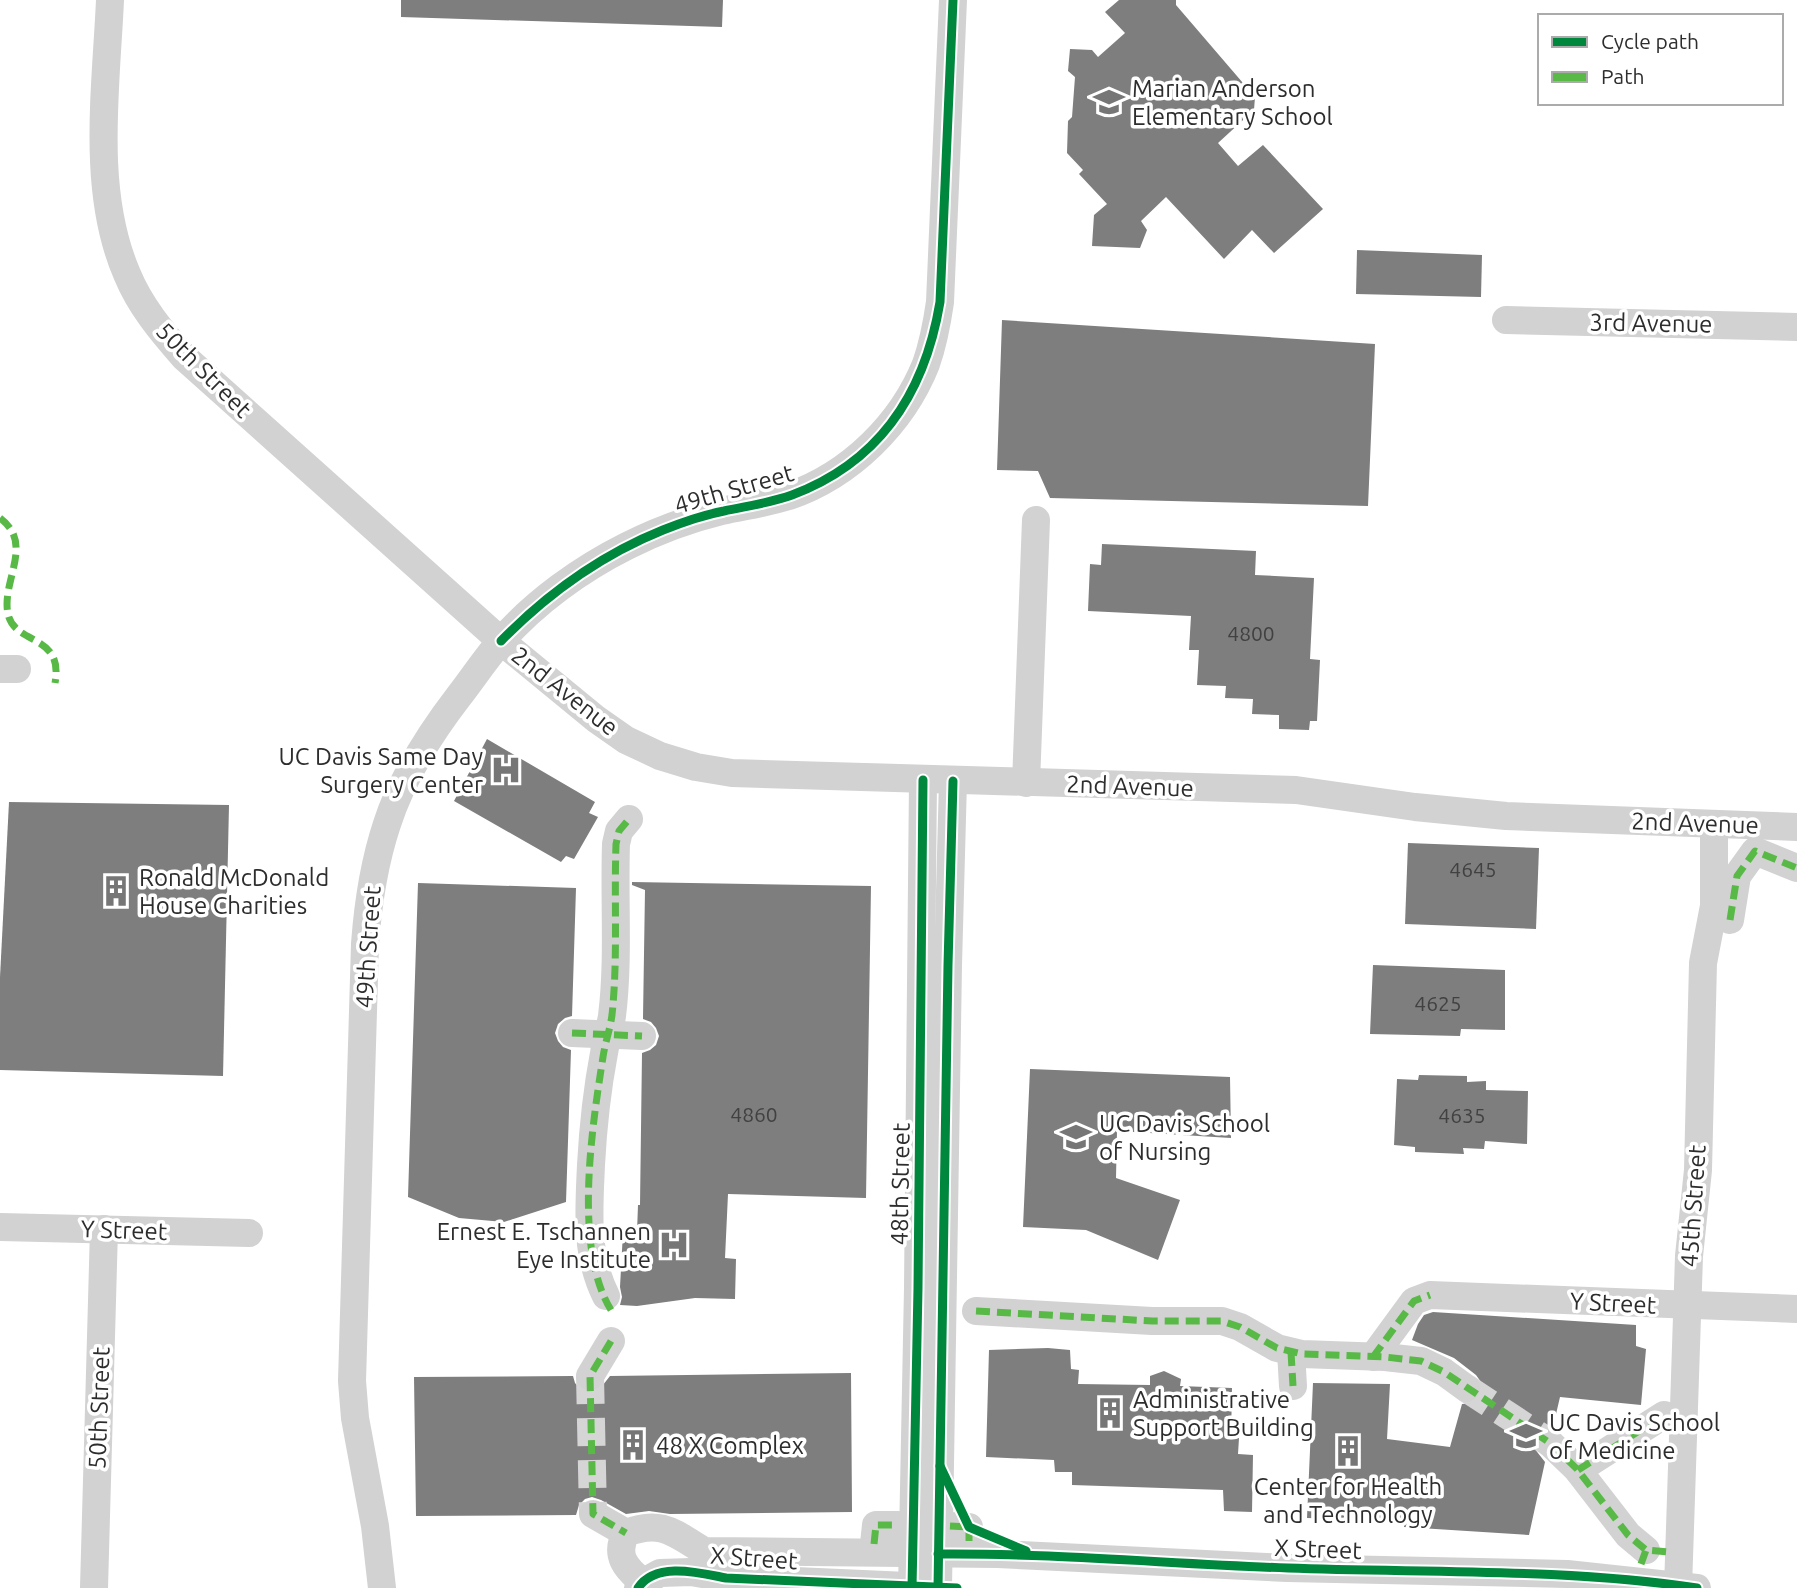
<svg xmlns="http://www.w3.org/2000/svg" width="1797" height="1588" viewBox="0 0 1797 1588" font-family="Ubuntu,sans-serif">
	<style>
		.building { fill: #7e7e7e }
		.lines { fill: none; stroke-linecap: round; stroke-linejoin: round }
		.minor-tunnel { stroke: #d5d5d5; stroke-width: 28; stroke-dasharray: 28 14; stroke-linecap: butt }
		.minor { stroke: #d2d2d2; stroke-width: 28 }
		.quiet { stroke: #58b947; stroke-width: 7; stroke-dasharray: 14 7; stroke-linecap: butt }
		.cycleway-casing { stroke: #fff; stroke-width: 13 }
		.cycleway { stroke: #00873e; stroke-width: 9 }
		.labels { text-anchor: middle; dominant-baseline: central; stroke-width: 7; stroke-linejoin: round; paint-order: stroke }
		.number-label { font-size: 21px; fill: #414141 }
		.poi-label { font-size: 24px; fill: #2d2d2d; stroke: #fff; text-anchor: start }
		.street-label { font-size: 24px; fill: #2d2d2d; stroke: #fff }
	</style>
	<rect width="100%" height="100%" fill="#fff"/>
	<g class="building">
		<polygon points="401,0 723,0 722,27 401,17"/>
		<polygon points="1119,0 1176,0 1176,5 1255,97 1254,110 1218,143 1238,166 1263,145 1323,209 1274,253 1252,230 1224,259 1166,197 1141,221 1147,230 1140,248 1092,246 1094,215 1107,204 1079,174 1083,170 1067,153 1068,121 1072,117 1075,77 1068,71 1070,49 1092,50 1098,57 1125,33 1105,12"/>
		<polygon points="1357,250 1482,255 1481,297 1356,294"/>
		<polygon points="1002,320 1375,344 1368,506 1050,498 1038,471 997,470"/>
		<polygon points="1102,544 1256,551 1255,575 1314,578 1310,659 1320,660 1317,721 1310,721 1309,730 1279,729 1279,715 1252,714 1253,699 1225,698 1226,686 1197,685 1199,650 1189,650 1191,616 1088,611 1090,564 1101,565"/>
		<polygon points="487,739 595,802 589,813 598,817 574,859 566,856 561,862 454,801"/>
		<polygon points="9,802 229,805 223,1076 0,1070 0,977"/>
		<polygon points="1408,843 1539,848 1536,929 1405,924"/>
		<polygon points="632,882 871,886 866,1198 728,1194 725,1258 736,1259 735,1299 695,1298 637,1306 620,1305 622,1297 620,1287 623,1232 637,1232 638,1205 640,1205 642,1053 650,1050 656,1045 659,1036 656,1028 651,1022 643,1019 645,890 632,885"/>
		<polygon points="418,883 576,888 572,1016 565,1018 558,1024 555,1033 558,1041 563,1047 571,1050 566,1202 504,1222 459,1218 408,1197"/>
		<polygon points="1373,965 1505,970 1505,1030 1461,1029 1460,1036 1370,1034"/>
		<polygon points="1030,1069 1230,1077 1231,1138 1117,1131 1116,1178 1180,1200 1158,1260 1086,1230 1023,1227"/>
		<polygon points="1419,1075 1467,1076 1467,1082 1486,1081 1486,1090 1528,1091 1527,1144 1485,1141 1484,1149 1463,1148 1464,1154 1415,1152 1415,1147 1394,1145 1397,1079 1418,1080"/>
		<polygon points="1433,1312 1636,1325 1636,1346 1646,1349 1641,1405 1560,1397 1553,1427 1546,1427 1539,1431 1534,1440 1534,1448 1545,1462 1529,1535 1404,1527 1404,1521 1307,1518 1313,1383 1390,1384 1387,1439 1450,1447 1462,1404 1473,1403 1480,1397 1483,1389 1481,1382 1476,1375 1454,1358 1412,1340 1418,1324 1424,1315"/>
		<polygon points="1048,1348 1070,1350 1071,1369 1079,1370 1078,1384 1150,1385 1150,1376 1164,1371 1181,1379 1180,1386 1232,1388 1231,1439 1239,1438 1238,1454 1253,1455 1252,1512 1224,1511 1223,1490 1072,1485 1072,1472 1055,1472 1054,1460 986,1457 989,1350"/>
		<polygon points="851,1373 852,1512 670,1514 649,1511 626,1514 601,1500 592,1497 585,1499 579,1505 576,1515 416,1516 414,1377 573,1376 575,1383 581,1390 590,1393 599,1390 610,1376"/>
	</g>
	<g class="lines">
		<g class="minor-tunnel">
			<polyline points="590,1376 593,1514"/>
			<polyline points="1466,1388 1550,1443"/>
		</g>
		<g class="minor">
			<path d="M 110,0 C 106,89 91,191 127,274 C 140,306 162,332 184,357 L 501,641 L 596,719 L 626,740 L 660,756 L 696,767 L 732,773 L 1296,790 L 1415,807 L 1506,816 L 1797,827"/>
			<polyline points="1506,320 1797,327"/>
			<polyline points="0,669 17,669"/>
			<polyline points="1026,783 1036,520"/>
			<polyline points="1730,920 1737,876 1755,851 1797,868"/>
			<polyline points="572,1033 642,1036"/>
			<polyline points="0,1227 249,1233"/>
			<path d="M 606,1296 C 585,1254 589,1210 591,1165 C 593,1127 597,1090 604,1053 C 606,1040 610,1028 612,1016 C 619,959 614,902 616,844 L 619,831 L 629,819"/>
			<polyline points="976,1311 1152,1321 1222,1321 1240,1327 1277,1348 1302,1354 1385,1357 1421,1361 1444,1372 1466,1388"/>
			<polyline points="1291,1352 1293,1386"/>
			<polyline points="1373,1357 1414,1301 1430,1295 1797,1309"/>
			<polyline points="590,1376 611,1341"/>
			<polyline points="1550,1443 1577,1469 1628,1535 1646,1550"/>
			<polyline points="1578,1470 1664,1415"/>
			<polyline points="593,1514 626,1533"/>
			<polyline points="950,1526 969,1527 969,1541"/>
			<polyline points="874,1544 876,1525 898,1525"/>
			<path d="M 643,1582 C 626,1569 614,1555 626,1533 C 661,1519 674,1533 704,1551 L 998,1554 L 1287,1568 L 1567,1574 L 1697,1588"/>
			<polyline points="94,1588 104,1229"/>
			<path d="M 382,1588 L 375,1526 L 355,1418 L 352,1381 L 365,944 C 368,903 374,863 387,824 C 402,777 429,735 459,696 C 473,678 486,658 501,641 C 535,602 581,569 627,546 C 657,531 689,519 722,511 C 744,506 767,503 789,496 C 850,475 902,424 926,364 C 933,344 937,323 940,302 L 953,0"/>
			<polyline points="638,1588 642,1583 660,1573 691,1572 726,1578 930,1587"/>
			<polyline points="912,1588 918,1288 923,780"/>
			<polyline points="938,1588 948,965 953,781"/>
			<polyline points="1678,1588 1689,1256 1698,1170 1703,963 1714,906 1714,824"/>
		</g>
		<g class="quiet">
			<path d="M 0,518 C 35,544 1,581 8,614 C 15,646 64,633 55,683"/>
			<polyline points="1730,920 1737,876 1755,851 1797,868"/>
			<polyline points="572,1033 642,1036"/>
			<path d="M 611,1310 C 573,1248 592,1127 603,1057 C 605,1043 610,1030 612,1015 C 618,958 614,901 616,844 L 619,831 L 629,819"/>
			<polyline points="976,1311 1152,1321 1222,1321 1240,1327 1277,1348 1302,1354 1385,1357 1421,1361 1444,1372 1550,1443 1577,1469 1628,1535 1646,1550"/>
			<polyline points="611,1341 590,1376 593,1514 626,1533"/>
			<polyline points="1291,1352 1293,1386"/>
			<polyline points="1373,1357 1414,1301 1430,1295"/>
			<polyline points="1578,1470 1664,1415"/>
			<polyline points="950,1526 969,1527 969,1541"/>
			<polyline points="874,1544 876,1525 898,1525"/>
			<polyline points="1641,1564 1646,1550 1669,1552"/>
		</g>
		<defs>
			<g id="cycleway">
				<path d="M 501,641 C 548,593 601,555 663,530 C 683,522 703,515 724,511 C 747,506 770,503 792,495 C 880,462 925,392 940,302 L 953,0"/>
				<polyline points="940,1466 969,1527 1026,1551"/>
				<path d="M 938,1554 C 1055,1553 1171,1564 1288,1568 C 1425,1573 1561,1568 1697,1588"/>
				<path d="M 638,1588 C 656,1561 700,1573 726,1578 L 957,1588"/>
				<polyline points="912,1588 918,1288 923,780"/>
				<polyline points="938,1588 948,965 953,781"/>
			</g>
		</defs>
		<use href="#cycleway" class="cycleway-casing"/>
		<use href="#cycleway" class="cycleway"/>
	</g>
	<defs>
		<symbol id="school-bare" viewBox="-9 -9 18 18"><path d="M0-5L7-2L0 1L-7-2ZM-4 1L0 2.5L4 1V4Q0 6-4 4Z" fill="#767676" stroke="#fff" stroke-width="2.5" paint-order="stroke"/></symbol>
		<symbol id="hospital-bare" viewBox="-9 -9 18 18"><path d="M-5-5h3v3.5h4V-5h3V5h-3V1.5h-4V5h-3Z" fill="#767676" stroke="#fff" stroke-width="2.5" paint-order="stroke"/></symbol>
		<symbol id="building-bare" viewBox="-9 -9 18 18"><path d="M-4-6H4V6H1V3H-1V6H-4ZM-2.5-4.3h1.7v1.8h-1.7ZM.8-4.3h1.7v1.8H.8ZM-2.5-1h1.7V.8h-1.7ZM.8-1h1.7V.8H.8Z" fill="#767676" stroke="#fff" stroke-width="2.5" paint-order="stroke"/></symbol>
		<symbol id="university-bare" viewBox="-9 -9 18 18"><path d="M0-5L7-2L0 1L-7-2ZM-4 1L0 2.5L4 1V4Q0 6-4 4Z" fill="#767676" stroke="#fff" stroke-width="2.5" paint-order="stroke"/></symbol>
	</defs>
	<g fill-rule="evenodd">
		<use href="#school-bare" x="1087" y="80" width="44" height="44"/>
		<use href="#hospital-bare" x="484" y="748" width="44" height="44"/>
		<use href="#building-bare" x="94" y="869" width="44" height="44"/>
		<use href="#university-bare" x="1054" y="1115" width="44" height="44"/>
		<use href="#hospital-bare" x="652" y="1223" width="44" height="44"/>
		<use href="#building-bare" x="1088" y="1391" width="44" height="44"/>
		<use href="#university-bare" x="1504" y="1414" width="44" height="44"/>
		<use href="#building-bare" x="611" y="1423" width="44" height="44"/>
		<use href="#building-bare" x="1326" y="1429" width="44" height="44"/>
	</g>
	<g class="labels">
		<g class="number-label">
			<text x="1251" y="633">4800</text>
			<text x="1473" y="869">4645</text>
			<text x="1438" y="1003">4625</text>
			<text x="754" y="1114">4860</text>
			<text x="1462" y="1115">4635</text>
		</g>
		<g class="poi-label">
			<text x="1132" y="88">Marian Anderson<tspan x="1132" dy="28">Elementary School</tspan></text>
			<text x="483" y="756" text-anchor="end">UC Davis Same Day<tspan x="483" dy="28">Surgery Center</tspan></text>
			<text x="139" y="877">Ronald McDonald<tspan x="139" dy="28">House Charities</tspan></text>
			<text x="1099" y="1123">UC Davis School<tspan x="1099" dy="28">of Nursing</tspan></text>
			<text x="651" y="1231" text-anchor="end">Ernest E. Tschannen<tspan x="651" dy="28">Eye Institute</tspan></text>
			<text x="1133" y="1399">Administrative<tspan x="1133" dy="28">Support Building</tspan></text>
			<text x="1549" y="1422">UC Davis School<tspan x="1549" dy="28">of Medicine</tspan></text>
			<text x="656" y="1445">48 X Complex</text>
			<text x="1348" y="1486" text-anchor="middle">Center for Health<tspan x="1348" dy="28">and Technology</tspan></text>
		</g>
		<g class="street-label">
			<text transform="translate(1651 323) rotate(1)">3rd Avenue</text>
			<text transform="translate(204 370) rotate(45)">50th Street</text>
			<text transform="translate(734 489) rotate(-16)">49th Street</text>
			<text transform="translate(565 691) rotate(38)">2nd Avenue</text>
			<text transform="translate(1130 786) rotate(2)">2nd Avenue</text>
			<text transform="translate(1695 823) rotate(2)">2nd Avenue</text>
			<text transform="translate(368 947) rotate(-86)">49th Street</text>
			<text transform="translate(900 1184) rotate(-89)">48th Street</text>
			<text transform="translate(1693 1206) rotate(-86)">45th Street</text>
			<text transform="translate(124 1230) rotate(2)">Y Street</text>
			<text transform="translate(1613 1303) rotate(3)">Y Street</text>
			<text transform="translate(99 1408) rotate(-88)">50th Street</text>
			<text transform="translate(1318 1549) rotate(2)">X Street</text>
			<text transform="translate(754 1558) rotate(4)">X Street</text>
		</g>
	</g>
	<rect x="1538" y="14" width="245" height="91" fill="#ffffff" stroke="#ababab" stroke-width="2"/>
	<rect x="1552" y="37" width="35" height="10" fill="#00873e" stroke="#ababab" stroke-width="2"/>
	<text x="1601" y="49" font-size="21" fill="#2d2d2d">Cycle path</text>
	<rect x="1552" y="72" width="35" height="10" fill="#58b947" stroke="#ababab" stroke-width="2"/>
	<text x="1601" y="84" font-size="21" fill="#2d2d2d">Path</text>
</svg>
